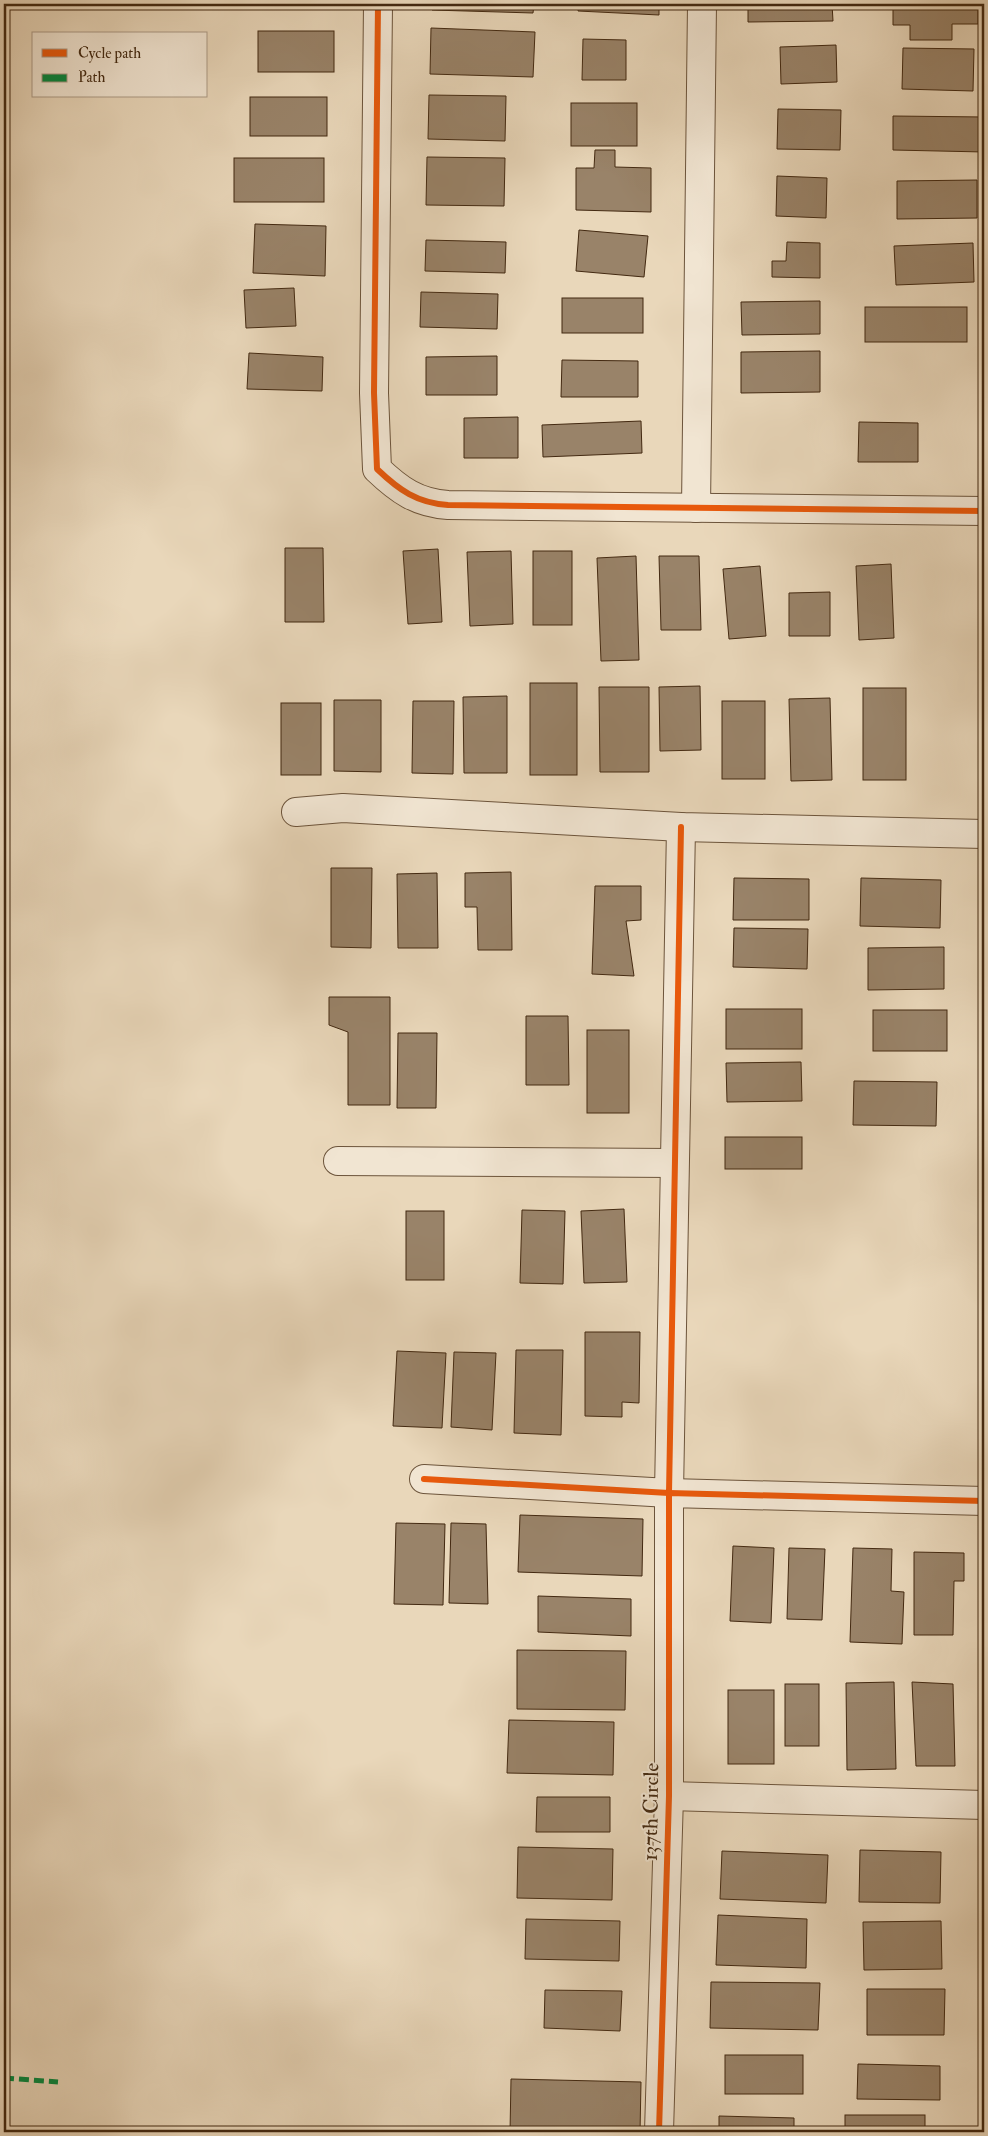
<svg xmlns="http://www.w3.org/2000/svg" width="988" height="2136" viewBox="0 0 988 2136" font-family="'IM FELL Double Pica',serif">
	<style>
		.building { fill: #998369; stroke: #432911 }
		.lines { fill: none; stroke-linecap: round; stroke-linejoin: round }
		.minor-casing { stroke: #6c543b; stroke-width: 30 }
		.minor { stroke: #f1e5d2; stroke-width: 28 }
		.quiet { stroke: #00873e; stroke-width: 5; stroke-dasharray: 10 5; stroke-linecap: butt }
		.cycleway-casing { stroke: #f1e5d2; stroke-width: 9 }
		.cycleway { stroke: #e8590c; stroke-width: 6 }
		.labels { text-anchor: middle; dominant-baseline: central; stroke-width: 4; stroke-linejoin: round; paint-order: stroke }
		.street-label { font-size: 21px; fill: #432911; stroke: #f1e5d2 }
	</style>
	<rect width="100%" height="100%" fill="#e9d7ba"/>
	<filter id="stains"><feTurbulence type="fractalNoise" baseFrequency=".004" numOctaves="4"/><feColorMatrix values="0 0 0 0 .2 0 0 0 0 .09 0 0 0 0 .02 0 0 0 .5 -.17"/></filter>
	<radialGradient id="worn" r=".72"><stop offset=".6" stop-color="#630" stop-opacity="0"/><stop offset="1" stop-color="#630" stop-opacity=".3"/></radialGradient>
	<g class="building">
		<polygon points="256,4 336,4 336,9 256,8"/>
		<polygon points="432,4 534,4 533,13 432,10"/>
		<polygon points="579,4 659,4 659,15 578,11"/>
		<polygon points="748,4 832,4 833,21 748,22"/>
		<polygon points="893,4 978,4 978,24 952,24 952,40 910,40 910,25 893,25"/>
		<polygon points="431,28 535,32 533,77 430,74"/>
		<rect x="258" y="31" width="76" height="41"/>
		<polygon points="583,39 626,40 626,80 582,80"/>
		<polygon points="836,45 837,82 781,84 780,47"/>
		<polygon points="903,48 974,49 973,91 902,89"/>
		<polygon points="429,95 506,96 505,141 428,139"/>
		<rect x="250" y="97" width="77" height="39"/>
		<rect x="571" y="103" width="66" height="43"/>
		<polygon points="778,109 841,110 840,150 777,149"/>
		<polygon points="893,116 984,117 984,152 893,150"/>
		<polygon points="595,150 615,150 615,167 651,168 651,212 576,210 576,168 594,168"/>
		<polygon points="427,157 505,158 504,206 426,205"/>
		<rect x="234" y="158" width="90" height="44"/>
		<polygon points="777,176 827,178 826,218 776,216"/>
		<polygon points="977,180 977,218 897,219 897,181"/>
		<polygon points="255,224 326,226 325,276 253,273"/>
		<polygon points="579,230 648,236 644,277 576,271"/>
		<polygon points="426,240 506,242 505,273 425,271"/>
		<polygon points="787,242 820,243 820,278 772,277 772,261 786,261"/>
		<polygon points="973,243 974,282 896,285 894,246"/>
		<polygon points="294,288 296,326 246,328 244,290"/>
		<polygon points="421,292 498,294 497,329 420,327"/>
		<rect x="562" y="298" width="81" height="35"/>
		<polygon points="820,301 820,334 742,335 741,302"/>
		<rect x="865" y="307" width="102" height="35"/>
		<polygon points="820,351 820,392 741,393 741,352"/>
		<polygon points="249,353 323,357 322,391 247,389"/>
		<polygon points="497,356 497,395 426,395 426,357"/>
		<polygon points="562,360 638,361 638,397 561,397"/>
		<polygon points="518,417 518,458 464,458 464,418"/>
		<polygon points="641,421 642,453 543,457 542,425"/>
		<polygon points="859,422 918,423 918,462 858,462"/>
		<polygon points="285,548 323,548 324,622 285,622"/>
		<polygon points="438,549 442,622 408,624 403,551"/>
		<polygon points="511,551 513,624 470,626 467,552"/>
		<rect x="533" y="551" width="39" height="74"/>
		<polygon points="636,556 639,660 601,661 597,558"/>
		<polygon points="659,556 699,556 701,630 661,630"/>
		<polygon points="891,564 894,638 859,640 856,566"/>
		<polygon points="760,566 766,636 729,639 723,569"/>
		<polygon points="830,592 830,636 789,636 789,593"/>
		<rect x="530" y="683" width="47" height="92"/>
		<polygon points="700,686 701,750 660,751 659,687"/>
		<polygon points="599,687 649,687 649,772 600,772"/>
		<rect x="863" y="688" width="43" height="92"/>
		<polygon points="507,696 507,773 464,773 463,697"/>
		<polygon points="830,698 832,780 791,781 789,699"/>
		<polygon points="334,700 381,700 381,772 334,771"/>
		<polygon points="413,701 454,701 453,774 412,773"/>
		<rect x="722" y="701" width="43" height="78"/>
		<rect x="281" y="703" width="40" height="72"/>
		<polygon points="331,868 372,868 371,948 331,947"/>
		<polygon points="511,872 512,950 478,950 477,907 465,907 465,873"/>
		<polygon points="437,873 438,948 398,948 397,874"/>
		<polygon points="734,878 809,879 809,920 733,920"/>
		<polygon points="861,878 941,880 940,928 860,926"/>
		<polygon points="595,886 641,886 641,920 626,921 634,976 592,974"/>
		<polygon points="734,928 808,929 807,969 733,967"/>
		<polygon points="944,947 944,989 868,990 868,948"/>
		<polygon points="329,997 390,997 390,1105 348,1105 348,1032 329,1025"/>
		<rect x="726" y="1009" width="76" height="40"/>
		<rect x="873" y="1010" width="74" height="41"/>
		<polygon points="526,1016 568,1016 569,1085 526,1085"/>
		<rect x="587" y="1030" width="42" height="83"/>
		<polygon points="398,1033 437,1033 436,1108 397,1108"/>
		<polygon points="801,1062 802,1101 727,1102 726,1063"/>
		<polygon points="854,1081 937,1082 936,1126 853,1125"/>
		<rect x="725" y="1137" width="77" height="32"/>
		<polygon points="624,1209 627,1282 584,1283 581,1211"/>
		<polygon points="522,1210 565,1211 563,1284 520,1283"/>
		<rect x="406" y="1211" width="38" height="69"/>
		<polygon points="585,1332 640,1332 639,1403 622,1402 622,1417 585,1416"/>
		<polygon points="516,1350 563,1350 561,1435 514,1433"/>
		<polygon points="397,1351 446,1353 442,1428 393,1426"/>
		<polygon points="454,1352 496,1353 492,1430 451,1427"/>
		<polygon points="520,1515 643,1519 642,1576 518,1572"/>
		<polygon points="396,1523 445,1524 443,1605 394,1604"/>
		<polygon points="451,1523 486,1524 488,1604 449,1603"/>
		<polygon points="733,1546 774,1548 771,1623 730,1621"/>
		<polygon points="789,1548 825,1549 822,1620 787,1619"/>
		<polygon points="853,1548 892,1549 891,1591 904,1592 902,1644 850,1642"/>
		<polygon points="914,1552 964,1553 964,1581 954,1581 953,1635 914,1635"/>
		<polygon points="538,1596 631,1599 631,1636 538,1632"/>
		<polygon points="517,1650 626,1651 625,1710 517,1709"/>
		<polygon points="894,1682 896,1769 847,1770 846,1683"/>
		<polygon points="912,1682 953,1684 955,1766 916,1766"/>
		<rect x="785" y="1684" width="34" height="62"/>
		<rect x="728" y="1690" width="46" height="74"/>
		<polygon points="509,1720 614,1722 613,1775 507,1773"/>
		<polygon points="537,1797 610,1797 610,1832 536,1832"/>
		<polygon points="518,1847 613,1849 612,1900 517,1898"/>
		<polygon points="860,1850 941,1852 940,1903 859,1902"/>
		<polygon points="722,1851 828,1855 826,1903 720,1899"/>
		<polygon points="718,1915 807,1919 806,1968 716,1965"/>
		<polygon points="526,1919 620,1921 619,1961 525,1959"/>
		<polygon points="941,1921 942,1969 864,1970 863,1922"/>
		<polygon points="711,1982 820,1983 818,2030 710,2028"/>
		<polygon points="867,1989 945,1989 944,2035 867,2035"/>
		<polygon points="545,1990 622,1991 620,2031 544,2028"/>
		<rect x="725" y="2055" width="78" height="39"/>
		<polygon points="858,2064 940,2066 940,2100 857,2099"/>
		<polygon points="511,2079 641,2082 640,2132 510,2132"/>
		<rect x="845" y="2115" width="80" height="17"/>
		<polygon points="719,2116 794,2118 794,2132 719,2132"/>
	</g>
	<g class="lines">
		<defs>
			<g id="minor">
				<path d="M 378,4 L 374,393 L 377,469 C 399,490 417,503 448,505 L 984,511"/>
				<polyline points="696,508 702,4"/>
				<polyline points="296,812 343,808 681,827 984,834"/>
				<polyline points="338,1161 674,1163"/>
				<polyline points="424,1479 669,1493 681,827"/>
				<polyline points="669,1796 984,1805"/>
				<polyline points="659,2132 669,1796 669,1493 984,1501"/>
			</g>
		</defs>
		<use href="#minor" class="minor-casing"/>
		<use href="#minor" class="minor"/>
		<polyline class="quiet" points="4,2078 58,2082"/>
		<defs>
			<g id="cycleway">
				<path d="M 378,4 L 374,393 L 377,469 C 399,490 417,503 448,505 L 984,511"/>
				<polyline points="424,1479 669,1493 681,827"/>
				<polyline points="659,2132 669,1796 669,1493 984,1501"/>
			</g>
		</defs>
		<use href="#cycleway" class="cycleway-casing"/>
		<use href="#cycleway" class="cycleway"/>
	</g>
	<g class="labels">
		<g class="street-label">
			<text transform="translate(651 1812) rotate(-89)">137th Circle</text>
		</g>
	</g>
	<rect width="988" height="2136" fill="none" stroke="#e9d7ba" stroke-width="20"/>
	<rect x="5" y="5" width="978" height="2126" fill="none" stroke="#432911" stroke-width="2.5"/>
	<rect x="10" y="10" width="968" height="2116" fill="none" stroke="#432911"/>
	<rect x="32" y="32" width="175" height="65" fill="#f1e5d2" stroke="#ab9a85"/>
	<rect x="42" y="49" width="25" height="8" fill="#e8590c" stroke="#ab9a85"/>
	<text x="78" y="58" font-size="15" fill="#432911">Cycle path</text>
	<rect x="42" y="74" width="25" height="8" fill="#00873e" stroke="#ab9a85"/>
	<text x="78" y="82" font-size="15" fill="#432911">Path</text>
	<rect width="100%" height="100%" filter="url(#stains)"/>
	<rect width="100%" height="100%" fill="url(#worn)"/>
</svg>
